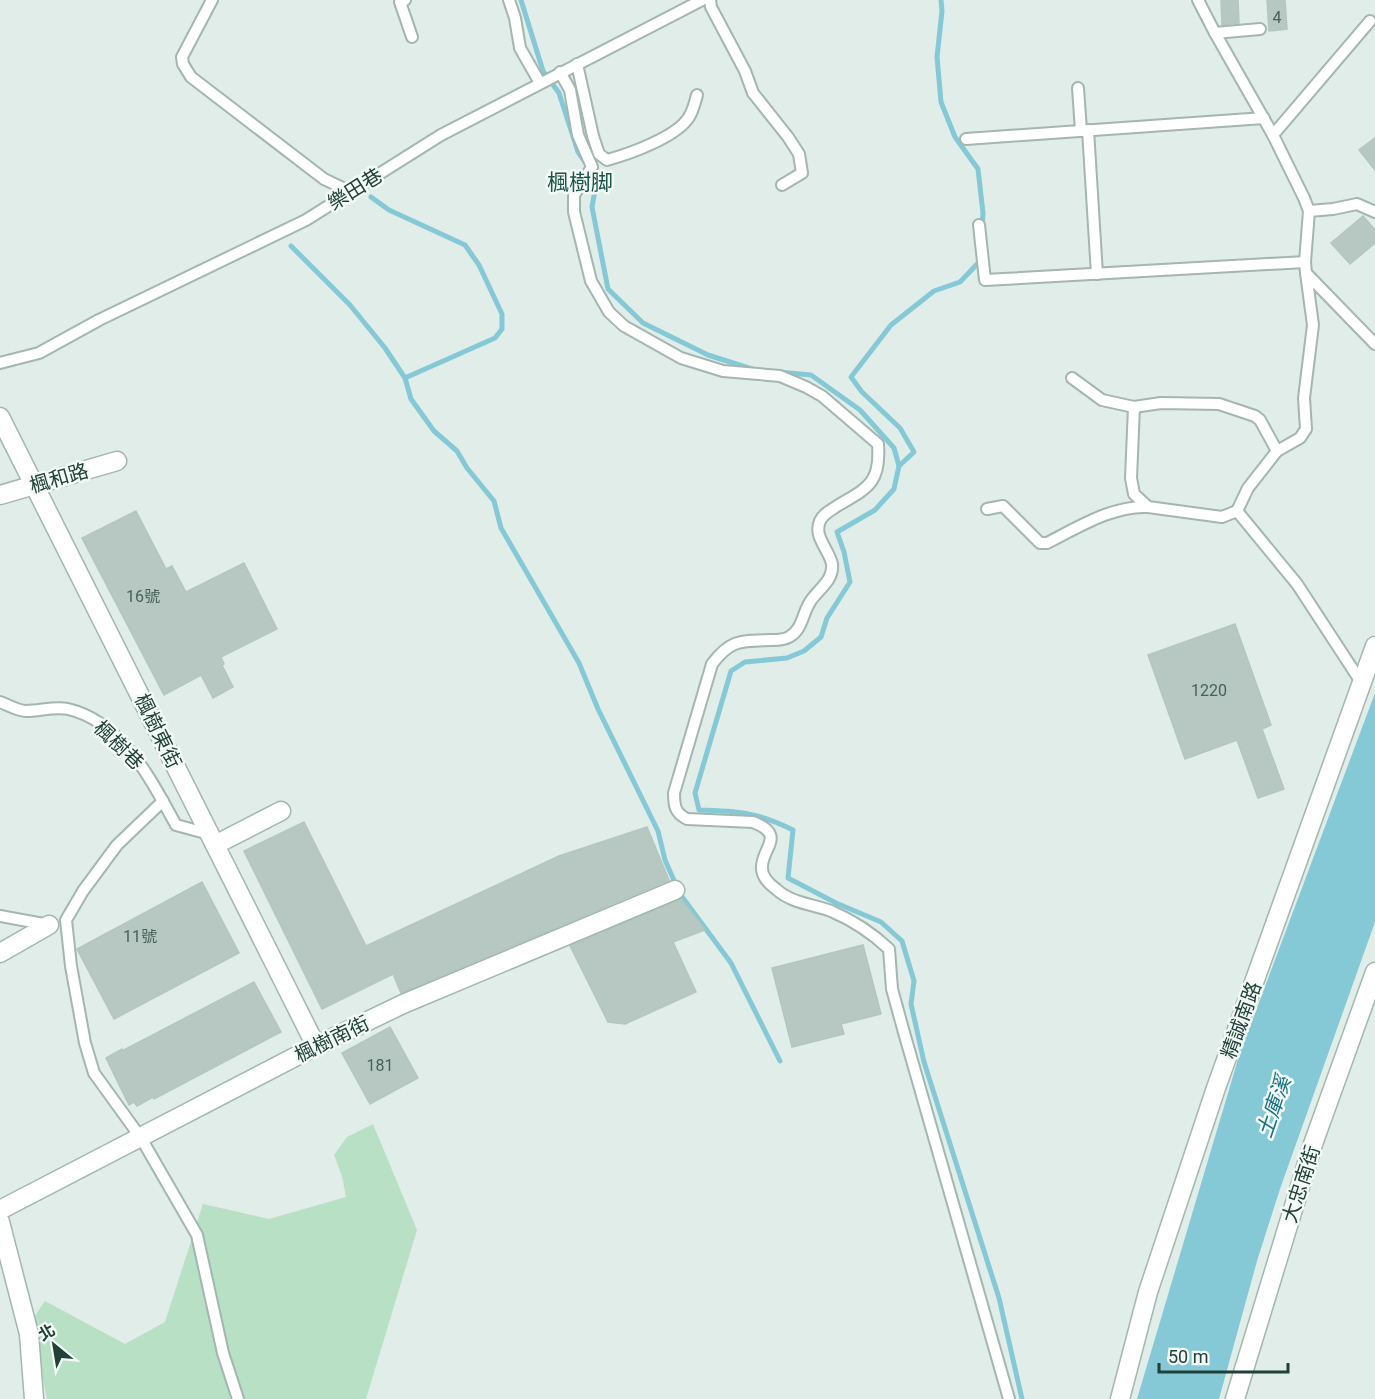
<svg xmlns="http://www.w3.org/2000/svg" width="1375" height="1399" viewBox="0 0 1375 1399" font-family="Roboto,'Noto Sans TC',sans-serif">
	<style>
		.green { fill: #b8e0c4 }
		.water { fill: #85c9d7 }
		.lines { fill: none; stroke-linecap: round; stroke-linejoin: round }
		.stream { stroke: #85c9d7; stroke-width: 5 }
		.building { fill: #b6c8c1; stroke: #b3c7bf; stroke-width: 1.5 }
		.service-casing { stroke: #a3b6b0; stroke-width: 14 }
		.minor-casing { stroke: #a3b6b0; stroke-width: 21 }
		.service { stroke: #fff; stroke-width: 10 }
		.minor { stroke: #fff; stroke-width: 18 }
		.labels { text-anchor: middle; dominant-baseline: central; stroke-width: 5; stroke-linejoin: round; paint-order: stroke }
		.number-label { font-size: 16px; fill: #46625a }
		.street-label { font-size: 20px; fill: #204038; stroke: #f2f9f6 }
		.water-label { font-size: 21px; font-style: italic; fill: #156e81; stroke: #f2f9f6 }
		.quarter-label { font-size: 22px; fill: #1a5446; stroke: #f2f9f6 }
	</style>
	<rect width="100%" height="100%" fill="#e1ede8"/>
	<polygon class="green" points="373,1124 417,1230 366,1399 47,1399 31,1321 45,1301 125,1344 165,1322 203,1204 269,1219 346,1197 342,1176 334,1155 347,1137"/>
	<polygon class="water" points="1375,693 1375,922 1280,1189 1257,1261 1219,1399 1137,1399 1239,1056"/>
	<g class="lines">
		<g class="stream">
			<polyline points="521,0 543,71 559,93 578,152 597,179 592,207 608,289 643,323 708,355 752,369"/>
			<polyline points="941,0 942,11 937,57 941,102 955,137 978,169 983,213 982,227"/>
			<polyline points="371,197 389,210 465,245 479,265 502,314 502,329 495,338 405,378"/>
			<polyline points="291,246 350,305 385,348 405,378 411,399 434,431 457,451 467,468 494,501 501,528 579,663 598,709 658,831 665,860 680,894 731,963 780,1061"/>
			<path d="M 779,372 L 811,375 L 860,410 L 894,448 L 899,466 L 894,489 L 875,510 L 837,532 L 844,552 L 850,582 L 827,618 L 821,637 L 804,651 L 787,658 L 745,662 L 731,671 L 695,793 L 699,810 C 738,811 757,812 793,830 L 788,878 L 836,903 L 881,922 L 902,941 L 914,981 L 911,1004 L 924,1062 L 999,1298 L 1022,1399"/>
			<polyline points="899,466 914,452 900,428 862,392 851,377 891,325 934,291 960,282 981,260"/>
		</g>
	</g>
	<g class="building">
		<polygon points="1221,0 1238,0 1239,23 1222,25"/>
		<polygon points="1267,0 1285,0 1287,29 1269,31"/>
		<polygon points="1375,138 1375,170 1359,150"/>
		<polygon points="1363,216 1375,230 1375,243 1350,264 1331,243"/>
		<polygon points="136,511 166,569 172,566 186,592 244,563 277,629 221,657 224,664 222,665 233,687 213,698 201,675 164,695 82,538"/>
		<polygon points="1235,624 1271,725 1262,729 1284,789 1258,798 1237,740 1185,759 1148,655"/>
		<polygon points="304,822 366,946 559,856 647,827 669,880 401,993 393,974 322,1009 244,851"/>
		<polygon points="202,882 239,953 114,1019 77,949"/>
		<polygon points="681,899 705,930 673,942 696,992 625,1024 608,1022 570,946"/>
		<polygon points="863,945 881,1014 841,1024 844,1034 792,1047 772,968"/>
		<polygon points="254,982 281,1032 154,1099 153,1097 137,1106 134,1102 129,1105 106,1058 122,1049 122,1051"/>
		<polygon points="390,1027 418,1078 370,1104 342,1053"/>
	</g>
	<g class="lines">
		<defs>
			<g id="service">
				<polyline points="212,0 182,57 183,64 191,77 324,179 351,192"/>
				<polyline points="405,0 400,2 412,37"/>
				<polyline points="509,0 515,18 520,48 540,83"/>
				<polyline points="710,0 711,7 745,71 753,93 788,137 799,154 802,173 782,185"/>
				<polyline points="1198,0 1215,33 1273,135 1304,198 1309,211 1305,262 1306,273 1375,344"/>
				<polyline points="1215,33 1260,29"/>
				<path d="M 577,64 L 593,136 L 599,154 L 607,160 C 629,154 677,137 689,117 C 693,111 695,102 697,95"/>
				<path d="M 560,72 L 570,90 L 578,135 L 592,167 L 574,195 L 574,212 L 591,281 L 609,312 L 624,326 L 681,358 L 723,371 L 780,376 L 806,387 L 822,396 L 878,444 C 881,484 867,488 837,506 C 830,511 823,514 820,521 C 813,537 829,549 832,564 C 834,581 817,590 810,602 C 802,614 803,629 789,637 C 784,640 778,640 771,640 C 741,641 731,639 712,664 L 674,793 C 674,806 675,813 687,819 L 753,822 C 786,835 763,847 762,866 C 761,876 769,884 776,889 C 791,903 812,904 831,911 C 852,920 872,933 889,949 L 892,989 L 903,1029 L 1009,1399"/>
				<polyline points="1078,88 1081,131"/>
				<polyline points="1088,130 1097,274"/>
				<polyline points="1273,135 1370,21"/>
				<polyline points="966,139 1264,118"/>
				<polyline points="1309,211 1333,209 1357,204 1375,212"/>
				<polyline points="979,225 985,280 1305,262"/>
				<polyline points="0,363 39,353 99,320 306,220 441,135 702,0"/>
				<polyline points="1072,378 1102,400 1134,407 1161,403 1219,404 1255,416 1260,420 1277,451"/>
				<polyline points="1134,407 1131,478 1134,494 1148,507 1222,517 1237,511 1297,584 1361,682"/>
				<path d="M 987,509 L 1003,506 L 1040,543 L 1047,543 C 1077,528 1113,505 1148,507"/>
				<polyline points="1237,511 1248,488 1277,451 1300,438 1306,429 1304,398 1313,325 1306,273"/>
				<path d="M 0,702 C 8,705 18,711 26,711 C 40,711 55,706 68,709 C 123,722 151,780 176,825 L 209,834"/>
				<polyline points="163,801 117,845 83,891 66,920 71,966 85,1043 94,1073 141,1138 197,1235 223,1353 238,1399"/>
				<polyline points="0,916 49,925"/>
			</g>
			<g id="minor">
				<polyline points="0,417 316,1046"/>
				<polyline points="0,495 117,461"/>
				<polyline points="215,845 281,811"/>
				<polyline points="0,953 49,925"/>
				<polyline points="0,1210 316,1046 403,1004 675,890"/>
				<polyline points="0,1222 29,1334 34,1399"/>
				<polyline points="1120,1399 1148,1292 1216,1088 1375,646"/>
				<polyline points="1235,1399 1313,1144 1375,972"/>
			</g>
		</defs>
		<use href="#service" class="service-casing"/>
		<use href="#minor" class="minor-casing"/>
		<use href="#service" class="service"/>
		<use href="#minor" class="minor"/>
	</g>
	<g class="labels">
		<g class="number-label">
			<text x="1277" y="17">4</text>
			<text x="143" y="596">16號</text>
			<text x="1209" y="690">1220</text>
			<text x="140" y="936">11號</text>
			<text x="380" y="1065">181</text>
		</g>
		<g class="street-label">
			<text transform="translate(355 189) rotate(-32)">樂田巷</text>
			<text transform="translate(59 478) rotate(-16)">楓和路</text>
			<text transform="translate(158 731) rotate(64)">楓樹東街</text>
			<text transform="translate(119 745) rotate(44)">楓樹巷</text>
			<text transform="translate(1241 1020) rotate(-70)">精誠南路</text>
			<text transform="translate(332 1039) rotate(-26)">楓樹南街</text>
			<text transform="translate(1301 1184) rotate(-72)">大忠南街</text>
		</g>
		<g class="water-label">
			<text transform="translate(1274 1107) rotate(-71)">土庫溪</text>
		</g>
		<g class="quarter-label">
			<text x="580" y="182">楓樹脚</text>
		</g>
	</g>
	<g transform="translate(54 1345) rotate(330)" stroke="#f2f9f6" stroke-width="4.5" paint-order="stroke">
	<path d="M0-4.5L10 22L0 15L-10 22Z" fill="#204038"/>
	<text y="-9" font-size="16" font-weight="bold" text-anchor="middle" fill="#204038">北</text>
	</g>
	<path d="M1159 1363v9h129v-9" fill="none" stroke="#204038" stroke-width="3"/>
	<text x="1168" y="1363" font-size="18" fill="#204038" stroke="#f2f9f6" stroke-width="4.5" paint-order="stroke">50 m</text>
</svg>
